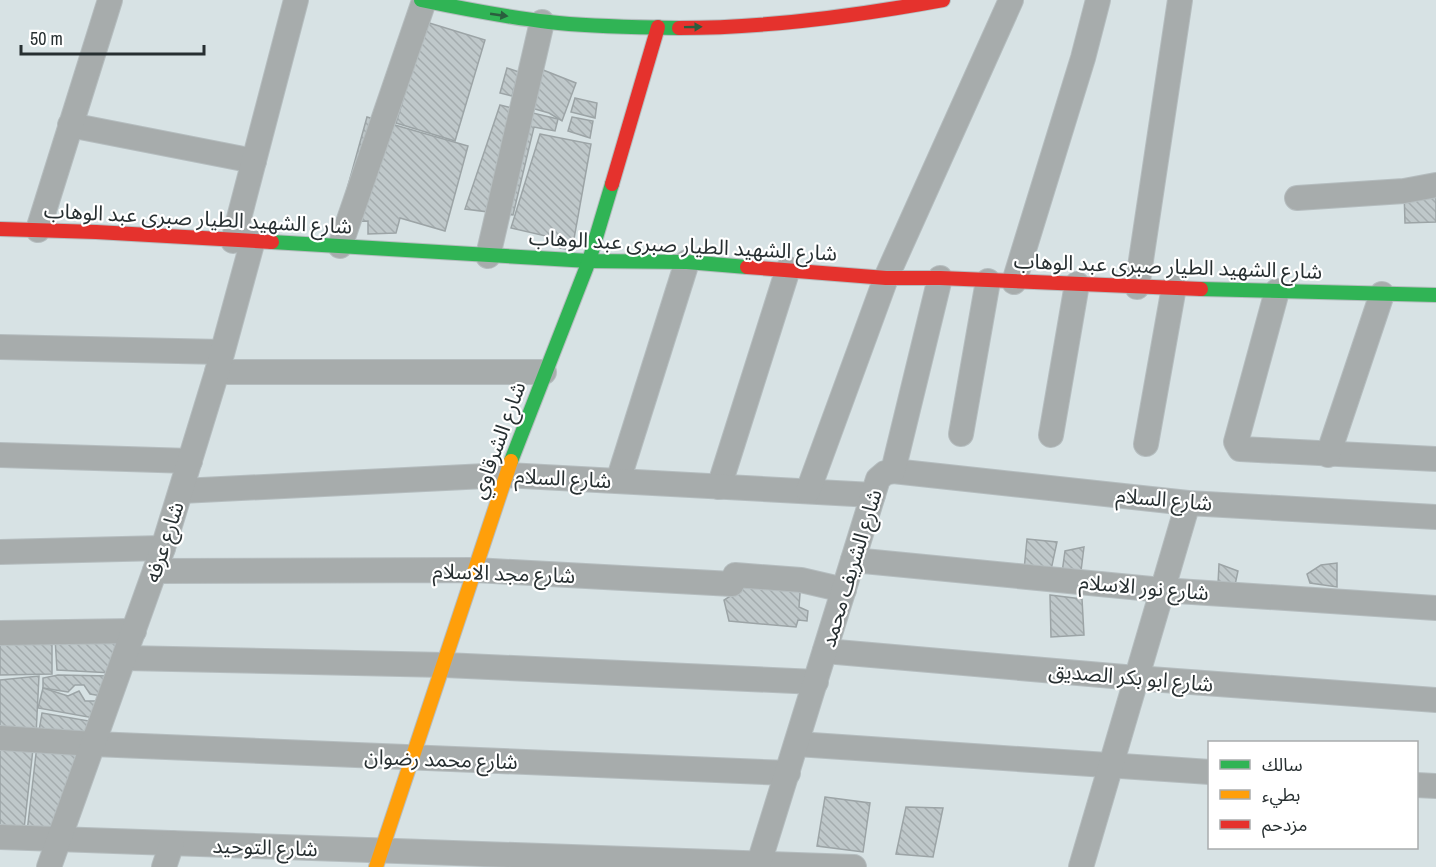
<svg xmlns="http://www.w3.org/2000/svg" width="1436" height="867" viewBox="0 0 1436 867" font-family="'Archivo Narrow','Noto Sans Arabic',sans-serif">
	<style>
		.building { fill: url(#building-back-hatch); stroke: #9ca4a6; stroke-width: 1.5 }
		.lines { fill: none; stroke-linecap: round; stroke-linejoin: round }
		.street-casing { stroke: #b5bdbf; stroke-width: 26 }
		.fast-casing { stroke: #b5bdbf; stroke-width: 16 }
		.slow-casing { stroke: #b5bdbf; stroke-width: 16 }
		.jam-casing { stroke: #b5bdbf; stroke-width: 16 }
		.street { stroke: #a7acac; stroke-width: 24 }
		.fast { stroke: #30b455; stroke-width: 14 }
		.slow { stroke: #ff9f0a; stroke-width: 14 }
		.jam { stroke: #e5322d; stroke-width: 14 }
		.oneway { fill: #2a5e3e }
		.labels { text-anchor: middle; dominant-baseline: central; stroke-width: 4.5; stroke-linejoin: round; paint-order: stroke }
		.street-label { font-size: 21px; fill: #272f31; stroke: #fff }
	</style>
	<defs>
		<pattern id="building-back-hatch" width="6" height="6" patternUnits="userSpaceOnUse" patternTransform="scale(1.5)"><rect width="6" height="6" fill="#bfc8ca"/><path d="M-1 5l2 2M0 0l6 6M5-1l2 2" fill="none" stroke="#a4acae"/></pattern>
	</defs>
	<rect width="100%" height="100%" fill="#d7e2e4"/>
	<g class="building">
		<polygon points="426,22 485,40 455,141 396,123"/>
		<polygon points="528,64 576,83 562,121 549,113 514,103"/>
		<polygon points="507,68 519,72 512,96 500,93"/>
		<polygon points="575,98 597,103 595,118 571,112"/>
		<polygon points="500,105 558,119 555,131 534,127 513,215 465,209"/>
		<polygon points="367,117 468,146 445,231 400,218 396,233 368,234 368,221 338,222"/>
		<polygon points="572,117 593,121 590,138 568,131"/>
		<polygon points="540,134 591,144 572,250 560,248 559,239 511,228"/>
		<polygon points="1436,190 1436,222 1405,223 1404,191"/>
		<polygon points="1027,539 1057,542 1051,570 1024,570"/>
		<polygon points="1084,547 1081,571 1061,580 1065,551"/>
		<polygon points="1337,563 1337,587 1310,583 1307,574 1321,565"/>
		<polygon points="1219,564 1238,571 1235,585 1218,584"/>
		<polygon points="735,575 801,580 799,607 808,611 807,621 798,620 796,627 729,621 724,600 732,595"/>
		<polygon points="1050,595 1082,599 1084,635 1051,637"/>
		<polygon points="52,636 52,674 0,675 0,638"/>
		<polygon points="127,636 113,673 57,670 55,638"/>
		<polygon points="58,675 110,676 107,697 90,694 84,685 75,685 68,692 43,688 43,678"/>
		<polygon points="39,676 36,735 0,732 0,680"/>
		<polygon points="43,688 68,696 79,691 85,701 104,701 99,719 38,708"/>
		<polygon points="42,713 95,722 91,739 38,737"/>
		<polygon points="0,745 33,749 23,838 0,835"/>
		<polygon points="37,745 87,749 54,836 27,832"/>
		<polygon points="825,797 870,803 863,852 817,846"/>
		<polygon points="906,807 943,808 933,857 896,854"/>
	</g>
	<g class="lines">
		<defs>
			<g id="street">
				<polyline points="70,125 254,161"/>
				<polyline points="1297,198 1404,191 1436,185"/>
				<polyline points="38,230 110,0"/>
				<polyline points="233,241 296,0"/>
				<polyline points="340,246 424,1"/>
				<polyline points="488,256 542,22"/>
				<polyline points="1014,282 1083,58 1098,0"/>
				<polyline points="1137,287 1180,0"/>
				<polyline points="1277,291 1236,442 1240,449 1436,459"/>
				<polyline points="0,347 222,352"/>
				<polyline points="217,372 544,372"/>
				<polyline points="961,434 988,281"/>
				<polyline points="1051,435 1077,284"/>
				<polyline points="1146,444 1174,287"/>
				<polyline points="0,455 190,461"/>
				<polyline points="1328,455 1382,294"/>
				<polyline points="893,471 1188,503 1436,517"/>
				<polyline points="618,481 687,262"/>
				<polyline points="719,487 788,269"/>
				<polyline points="181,491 506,475 873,495"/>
				<polyline points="808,491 886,278 1011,0"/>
				<polyline points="0,552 163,548"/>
				<polyline points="853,560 1162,590 1436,608"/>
				<polyline points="155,571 475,570 732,584 735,575 801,580 844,590"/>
				<polyline points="0,633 134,631"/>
				<polyline points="825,651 1136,678 1436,700"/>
				<polyline points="125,658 445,665 816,682"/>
				<polyline points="0,738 94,744 788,773"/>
				<polyline points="797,744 1210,772"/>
				<polyline points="1416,785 1436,786"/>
				<polyline points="0,837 854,867"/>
				<polyline points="759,863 878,479 885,473 893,471 940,278"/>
				<polyline points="49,867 163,548 217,372 253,240"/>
				<polyline points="164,867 172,843"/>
				<polyline points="1081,867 1188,503"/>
			</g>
			<g id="fast">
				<path d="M 421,0 C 464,9 506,17 549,22 C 592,27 635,27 679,28"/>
				<polyline points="272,242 589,261 687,262 747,267"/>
				<polyline points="1201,289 1436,295"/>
				<polyline points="511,461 589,261 612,184"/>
			</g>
			<polyline id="slow" points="376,867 511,461"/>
			<g id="jam">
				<path d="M 679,28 C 768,28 856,16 943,0"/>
				<polyline points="612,184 658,27"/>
				<polyline points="0,229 96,232 272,242"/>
				<polyline points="747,267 886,278 940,278 1201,289"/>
			</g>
		</defs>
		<use href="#street" class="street-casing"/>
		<use href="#fast" class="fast-casing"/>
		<use href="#slow" class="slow-casing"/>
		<use href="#jam" class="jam-casing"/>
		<use href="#street" class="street"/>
		<use href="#fast" class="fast"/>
		<use href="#slow" class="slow"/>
		<use href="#jam" class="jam"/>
	</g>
	<defs><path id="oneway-solid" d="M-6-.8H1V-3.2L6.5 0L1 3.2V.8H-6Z" transform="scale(1.5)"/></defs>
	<g class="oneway">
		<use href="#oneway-solid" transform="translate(499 15) rotate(8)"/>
		<use href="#oneway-solid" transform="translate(693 27) rotate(-1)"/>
	</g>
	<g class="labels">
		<g class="street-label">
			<text transform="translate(198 218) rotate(3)">شارع الشهيد الطيار صبرى عبد الوهاب</text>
			<text transform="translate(683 245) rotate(3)">شارع الشهيد الطيار صبرى عبد الوهاب</text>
			<text transform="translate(1168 266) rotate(2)">شارع الشهيد الطيار صبرى عبد الوهاب</text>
			<text transform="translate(498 440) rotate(-70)">شارع الشرقاوي</text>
			<text transform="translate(563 478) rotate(3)">شارع السلام</text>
			<text transform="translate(1164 499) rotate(5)">شارع السلام</text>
			<text transform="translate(164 542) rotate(-72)">شارع عرفه</text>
			<text transform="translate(851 568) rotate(-73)">شارع الشريف محمد</text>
			<text transform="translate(504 573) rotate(2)">شارع مجد الاسلام</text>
			<text transform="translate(1144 587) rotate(5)">شارع نور الاسلام</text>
			<text transform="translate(1131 677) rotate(5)">شارع ابو بكر الصديق</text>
			<text transform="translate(441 759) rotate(2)">شارع محمد رضوان</text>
			<text transform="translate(265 847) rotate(2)">شارع التوحيد</text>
		</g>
	</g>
	<rect x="1208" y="741" width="210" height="108" fill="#ffffff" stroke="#a9acad" stroke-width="1.5"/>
	<rect x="1220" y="760" width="30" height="9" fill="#30b455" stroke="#a9acad" stroke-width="1.5"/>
	<text x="1262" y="771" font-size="18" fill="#272f31">سالك</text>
	<rect x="1220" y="790" width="30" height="9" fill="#ff9f0a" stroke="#a9acad" stroke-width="1.5"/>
	<text x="1262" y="801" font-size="18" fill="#272f31">بطيء</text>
	<rect x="1220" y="820" width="30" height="9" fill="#e5322d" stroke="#a9acad" stroke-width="1.5"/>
	<text x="1262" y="831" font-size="18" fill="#272f31">مزدحم</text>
	<path d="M21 45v9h183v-9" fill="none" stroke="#272f31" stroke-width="3"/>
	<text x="30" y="45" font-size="18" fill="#272f31" stroke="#ffffff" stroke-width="4.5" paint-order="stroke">50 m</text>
</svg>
